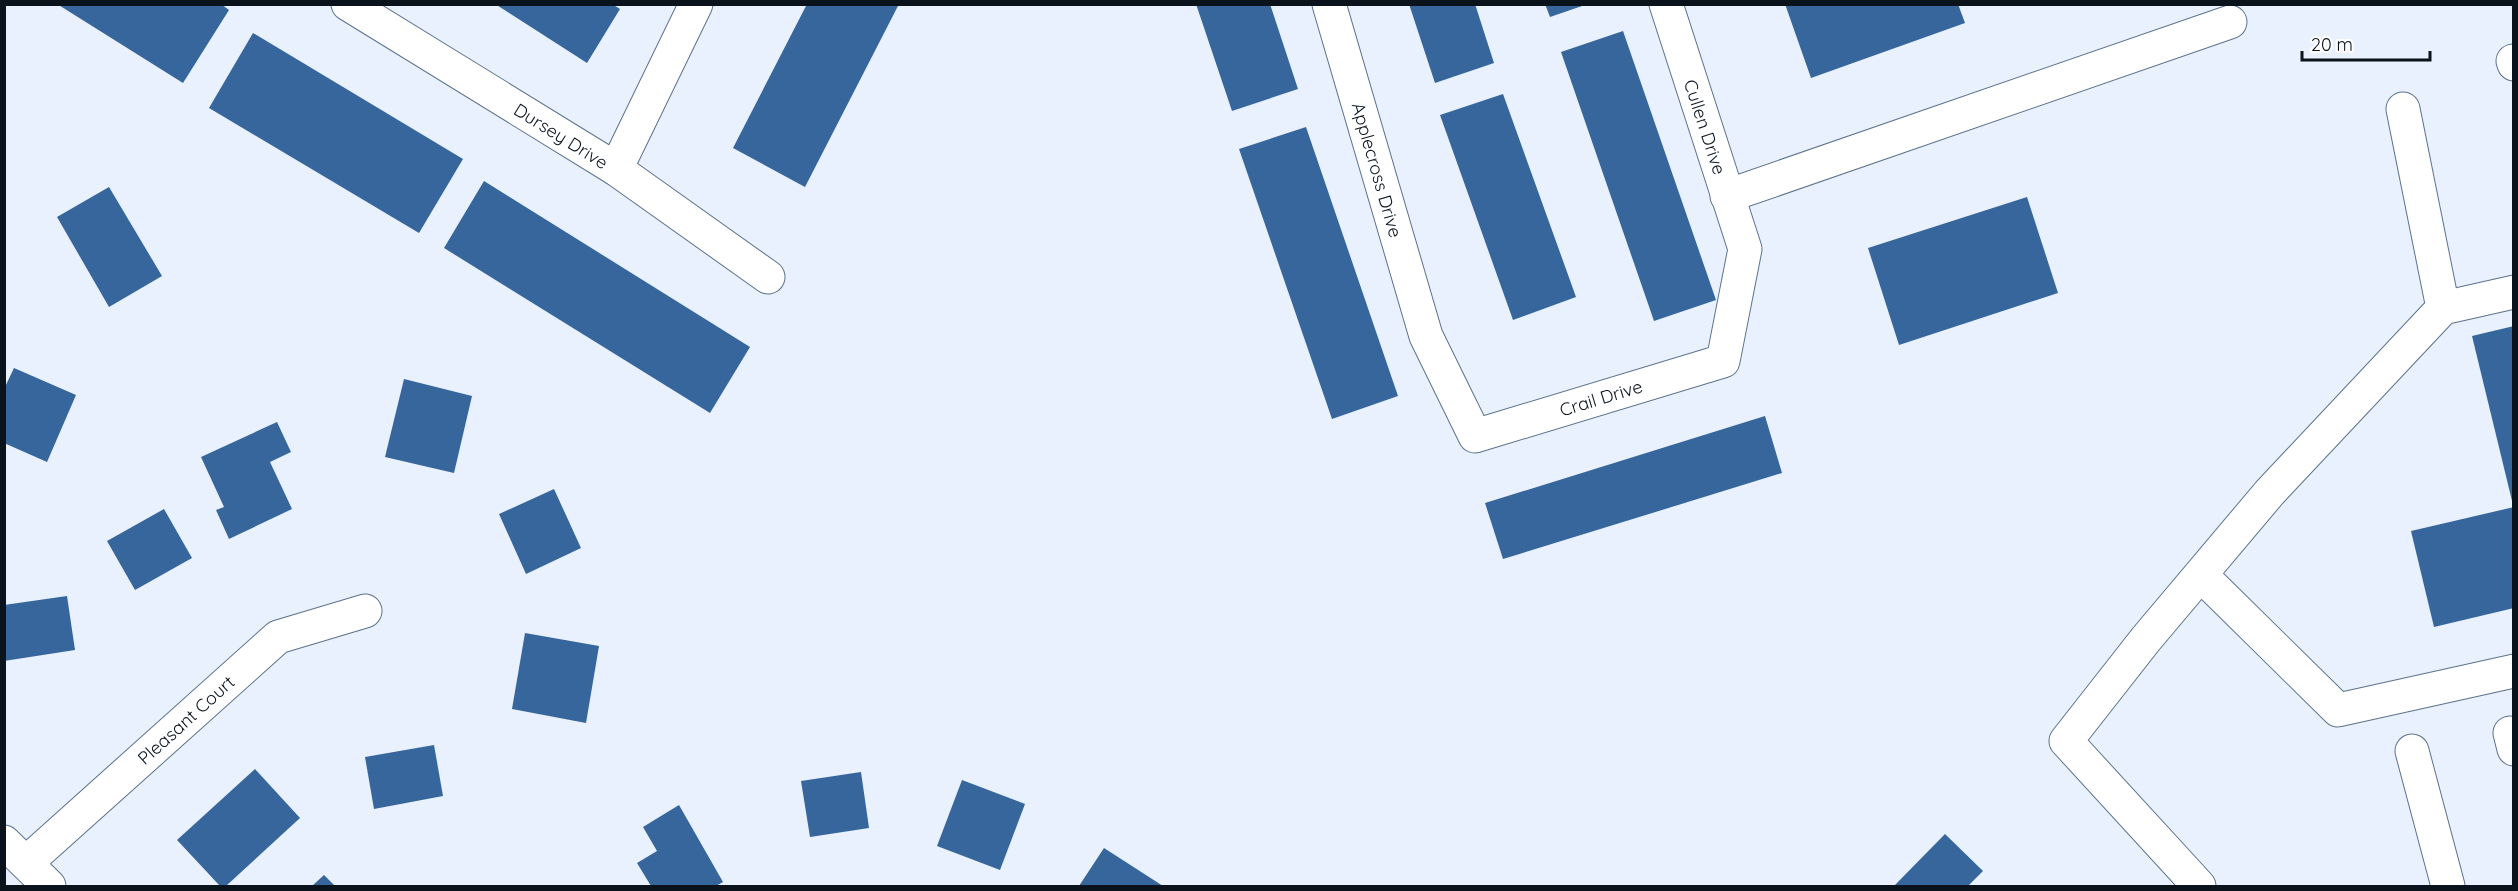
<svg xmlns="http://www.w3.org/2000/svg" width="2518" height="891" viewBox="0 0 2518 891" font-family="Quicksand,sans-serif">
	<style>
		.building { fill: #37669c }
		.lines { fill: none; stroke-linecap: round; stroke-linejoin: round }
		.minor-casing { stroke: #5c728c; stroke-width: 35 }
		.minor { stroke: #fff; stroke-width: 33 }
		.labels { text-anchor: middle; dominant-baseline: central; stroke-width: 5; stroke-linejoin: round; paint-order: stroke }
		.street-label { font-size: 18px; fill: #0a131c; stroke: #fff }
	</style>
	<rect width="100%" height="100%" fill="#e8f1fd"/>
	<g class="building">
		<polygon points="57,4 221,4 229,10 183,83"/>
		<polygon points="495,4 612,4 620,9 587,63"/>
		<polygon points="807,4 899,4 805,187 733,148"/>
		<polygon points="1196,4 1270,4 1298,89 1232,111"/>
		<polygon points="1409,4 1475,4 1494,63 1435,83"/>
		<polygon points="1545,4 1585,4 1585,5 1550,17"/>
		<polygon points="1785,4 1958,4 1965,23 1811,78"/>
		<polygon points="1623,31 1716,300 1654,321 1561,52"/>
		<polygon points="253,33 463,159 419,233 209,108"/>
		<polygon points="1503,94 1576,297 1513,320 1440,115"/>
		<polygon points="1306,127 1398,396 1332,419 1239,149"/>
		<polygon points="484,181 750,347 710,413 444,248"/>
		<polygon points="109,187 162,276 109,307 57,217"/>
		<polygon points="2027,197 2058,293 1899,345 1868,248"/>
		<polygon points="2514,326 2514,505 2513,505 2472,336"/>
		<polygon points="14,368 76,395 47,462 4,443 4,389"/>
		<polygon points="404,379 472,396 454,473 385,457"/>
		<polygon points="1765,416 1782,473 1503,559 1485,503"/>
		<polygon points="277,422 291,452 270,462 292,509 229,539 216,510 224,507 201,457"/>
		<polygon points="554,489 581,548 526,574 499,514"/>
		<polygon points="2514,507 2514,608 2434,627 2411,531"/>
		<polygon points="164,509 192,558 135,590 107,541"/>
		<polygon points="67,596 75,650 4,661 4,605"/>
		<polygon points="525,633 599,646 586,723 512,709"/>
		<polygon points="434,745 443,796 374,809 365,757"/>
		<polygon points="255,769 300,818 226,886 220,886 177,840"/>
		<polygon points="861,772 869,828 810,837 801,781"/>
		<polygon points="962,780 1025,804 1000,870 937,846"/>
		<polygon points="679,805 723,882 716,886 651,886 637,863 657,851 643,827"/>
		<polygon points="1945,834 1983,871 1968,886 1894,886"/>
		<polygon points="1104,848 1163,886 1079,886"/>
		<polygon points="324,875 335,886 312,886"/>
	</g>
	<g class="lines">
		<defs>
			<g id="minor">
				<polyline points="348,4 616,169 768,277"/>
				<polyline points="1329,4 1426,336 1475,436 1723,361 1745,249 1666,4"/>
				<polyline points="2513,61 2514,64"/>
				<polyline points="2403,109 2443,308"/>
				<polyline points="616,169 696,4"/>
				<polyline points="1727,196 2230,22"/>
				<polyline points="2201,575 2338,710 2514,671"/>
				<polyline points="2510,733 2514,749"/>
				<polyline points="2412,751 2448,886"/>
				<polyline points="4,842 49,886"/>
				<polyline points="26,863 278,637 365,611"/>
				<polyline points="2199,886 2066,741 2146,639 2270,492 2443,308 2514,292"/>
			</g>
		</defs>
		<use href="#minor" class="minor-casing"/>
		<use href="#minor" class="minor"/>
	</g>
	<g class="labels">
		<g class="street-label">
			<text transform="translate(1705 127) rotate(72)">Cullen Drive</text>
			<text transform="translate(561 136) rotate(32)">Dursey Drive</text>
			<text transform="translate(1377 170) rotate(74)">Applecross Drive</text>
			<text transform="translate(1601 398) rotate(-17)">Crail Drive</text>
			<text transform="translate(186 720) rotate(-42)">Pleasant Court</text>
		</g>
	</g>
	<rect width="2518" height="891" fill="none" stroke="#0a131c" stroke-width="12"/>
	<path d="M2302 51v9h128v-9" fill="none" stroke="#0a131c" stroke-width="3"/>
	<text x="2311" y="51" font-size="18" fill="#0a131c" stroke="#ffffff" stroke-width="4.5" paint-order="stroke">20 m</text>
</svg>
